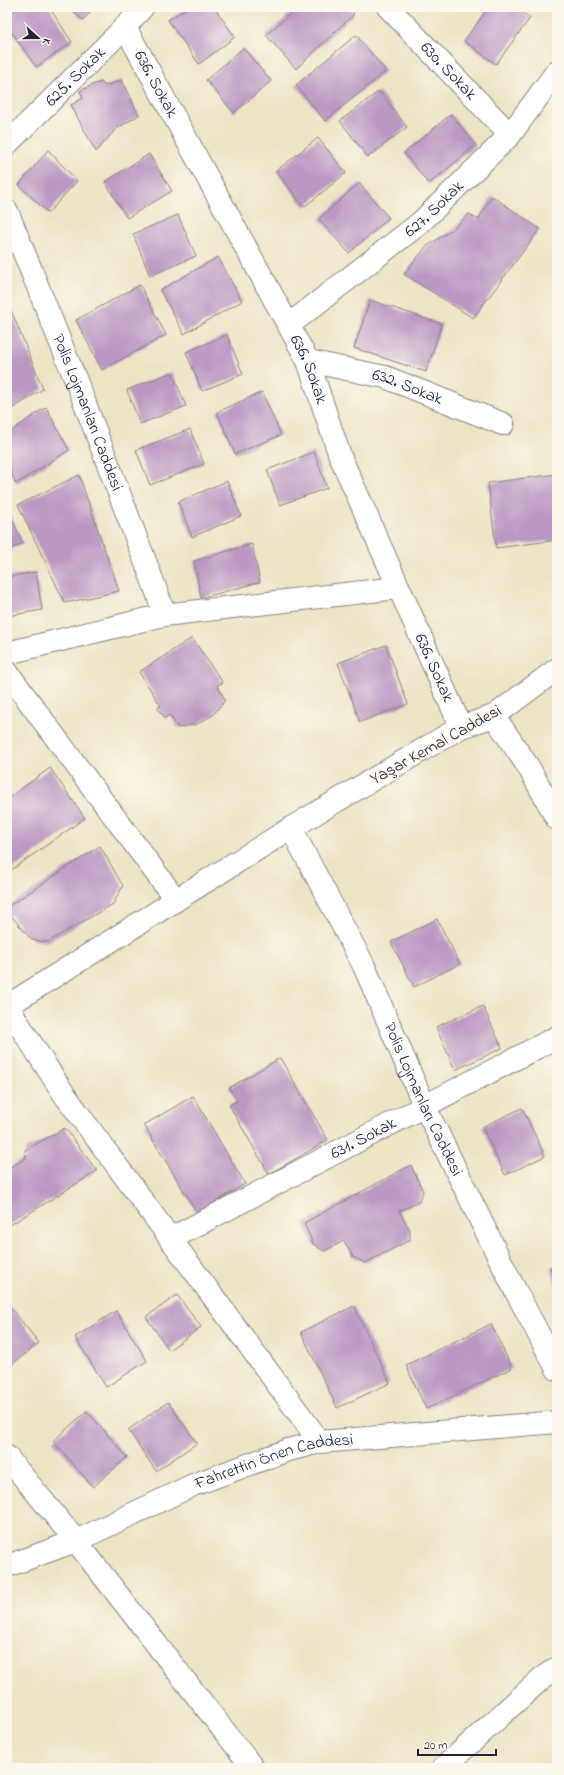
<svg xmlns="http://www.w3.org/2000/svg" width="564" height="1775" viewBox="0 0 564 1775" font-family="'Indie Flower',sans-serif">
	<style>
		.building { fill: #bb98c3 }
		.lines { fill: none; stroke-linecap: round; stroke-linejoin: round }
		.minor-casing { stroke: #888380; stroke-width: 24 }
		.tertiary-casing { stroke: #888380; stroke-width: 24 }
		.minor { stroke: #fff; stroke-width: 22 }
		.tertiary { stroke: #fff; stroke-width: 22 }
		.labels { text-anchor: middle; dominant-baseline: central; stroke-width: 3.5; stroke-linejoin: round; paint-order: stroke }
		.street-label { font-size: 17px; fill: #22223b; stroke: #fbf7ec }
	</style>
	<rect width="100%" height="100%" fill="#fbf7ec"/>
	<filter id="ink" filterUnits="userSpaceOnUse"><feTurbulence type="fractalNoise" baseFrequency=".025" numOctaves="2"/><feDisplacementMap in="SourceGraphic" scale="8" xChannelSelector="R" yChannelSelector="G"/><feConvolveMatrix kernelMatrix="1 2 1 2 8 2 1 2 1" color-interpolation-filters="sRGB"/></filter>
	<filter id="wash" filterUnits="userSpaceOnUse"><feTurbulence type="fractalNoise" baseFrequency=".012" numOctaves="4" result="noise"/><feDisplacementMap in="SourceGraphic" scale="16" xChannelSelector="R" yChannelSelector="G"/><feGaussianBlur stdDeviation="0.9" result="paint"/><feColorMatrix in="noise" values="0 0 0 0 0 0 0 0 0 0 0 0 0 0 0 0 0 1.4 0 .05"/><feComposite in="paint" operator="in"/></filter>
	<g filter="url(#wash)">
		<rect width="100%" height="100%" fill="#ede4c5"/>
		<g id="blocks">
			<g class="building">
				<polygon points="21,7 49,7 72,42 36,67 7,25 7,16"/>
				<polygon points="69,7 95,7 83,20"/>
				<polygon points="188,7 214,7 235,37 199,64 168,20"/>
				<polygon points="298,7 349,7 354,14 296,69 266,35"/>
				<polygon points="489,7 516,7 530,18 496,64 464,41"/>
				<polygon points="356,35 386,71 325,121 296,85"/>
				<polygon points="243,48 271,81 234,113 206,80"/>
				<polygon points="121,80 139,115 116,129 96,152 71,105 83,98 80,91 92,85 101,82 105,86"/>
				<polygon points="379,91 407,127 368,157 340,121"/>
				<polygon points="451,114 476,145 429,184 404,153"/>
				<polygon points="318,138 346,173 304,207 276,171"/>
				<polygon points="48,150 77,181 48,213 19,185"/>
				<polygon points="149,154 172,191 127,218 105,182"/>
				<polygon points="359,183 389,218 349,253 319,219"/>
				<polygon points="492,196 540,229 473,318 404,274 426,247 454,228 469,214 478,220"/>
				<polygon points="178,215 196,256 150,276 133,234"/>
				<polygon points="218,257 242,301 184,334 160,290"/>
				<polygon points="140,285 166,335 102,370 76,320"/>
				<polygon points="7,300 43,389 7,412"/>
				<polygon points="370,300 442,324 426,372 354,348"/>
				<polygon points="227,335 243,374 202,391 186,352"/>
				<polygon points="172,372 186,406 140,424 127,390"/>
				<polygon points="262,392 281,435 235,454 217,412"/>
				<polygon points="46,407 69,450 16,484 7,464 7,434"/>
				<polygon points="190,429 204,464 150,485 136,450"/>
				<polygon points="314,452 327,488 280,505 267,470"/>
				<polygon points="557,474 557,540 496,548 488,483"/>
				<polygon points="79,475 119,591 65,603 18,505"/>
				<polygon points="227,481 241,516 192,537 178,502"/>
				<polygon points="7,507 23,543 7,551"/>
				<polygon points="252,544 260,582 201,598 194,561"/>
				<polygon points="36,572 42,610 7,616 7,577"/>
				<polygon points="192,638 223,683 217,685 225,700 213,715 197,724 178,728 170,715 165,718 157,708 161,706 139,672"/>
				<polygon points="386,645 408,704 360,722 338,663"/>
				<polygon points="50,768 85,818 7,873 7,799"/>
				<polygon points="100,846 123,886 113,904 48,942 32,940 7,911 7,907"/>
				<polygon points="437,919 460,964 414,987 391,942"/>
				<polygon points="483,1006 502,1048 455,1070 436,1027"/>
				<polygon points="280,1058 328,1140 269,1174 229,1105 237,1101 229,1088"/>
				<polygon points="193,1096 245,1184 197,1213 144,1125"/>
				<polygon points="522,1108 545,1156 505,1175 482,1127"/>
				<polygon points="65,1128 97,1171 7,1227 7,1169 26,1158 25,1150"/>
				<polygon points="411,1165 423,1191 419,1202 399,1211 410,1230 410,1240 365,1263 353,1257 344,1241 324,1251 313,1244 304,1223"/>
				<polygon points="557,1265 557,1287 550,1267"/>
				<polygon points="177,1295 201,1327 169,1350 146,1317"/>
				<polygon points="7,1303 39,1343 7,1368"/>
				<polygon points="354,1306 390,1383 337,1408 301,1332"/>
				<polygon points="116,1311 147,1361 106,1387 75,1337"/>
				<polygon points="491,1324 512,1368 426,1409 406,1365"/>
				<polygon points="168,1402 197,1443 156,1471 128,1430"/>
				<polygon points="87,1411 127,1457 93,1487 53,1441"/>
			</g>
		</g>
	</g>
	<g filter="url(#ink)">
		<use href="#blocks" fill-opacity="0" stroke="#888380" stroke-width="1"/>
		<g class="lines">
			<defs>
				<g id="minor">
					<path id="s1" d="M 388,7 L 510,135"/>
					<path id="s2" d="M 125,27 L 308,361 L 340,456 L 461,727"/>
					<path id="s3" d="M 7,144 L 125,27 L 143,7"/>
					<path id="s4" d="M 289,325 L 420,223 L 510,135 L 557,71"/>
					<path id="s5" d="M 308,361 L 385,377 L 503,424"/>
					<polyline points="7,653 164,615 397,588"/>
					<polyline points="7,672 176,900"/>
					<polyline points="494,716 529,768 557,819"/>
					<polyline points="7,1006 64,1094 320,1442"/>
					<polyline points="7,1006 291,828"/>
					<path id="s6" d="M 170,1239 L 557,1037"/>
					<polyline points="76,1541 253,1768"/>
					<polyline points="443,1768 542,1678 557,1668"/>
				</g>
				<g id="tertiary">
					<path id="s7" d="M 7,211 L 79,388 L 158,595 L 164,615"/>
					<path id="s8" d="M 557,669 L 494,716 L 461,727 L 291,828 L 364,966 L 424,1105 L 511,1282 L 557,1369"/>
					<polyline points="7,1457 76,1541"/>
					<path id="s9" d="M 7,1566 L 76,1541 L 193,1485 L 288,1450 L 320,1442 L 557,1422"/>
				</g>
			</defs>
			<use href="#minor" class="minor-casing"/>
			<use href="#tertiary" class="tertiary-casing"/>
			<use href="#minor" class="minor"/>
			<use href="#tertiary" class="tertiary"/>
		</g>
	</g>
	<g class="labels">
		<g class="street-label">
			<text stroke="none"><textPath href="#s1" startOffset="88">630. Sokak</textPath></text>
			<text stroke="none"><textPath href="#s3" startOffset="96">625. Sokak</textPath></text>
			<text stroke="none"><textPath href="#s2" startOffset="65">636. Sokak</textPath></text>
			<text stroke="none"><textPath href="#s4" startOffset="186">627. Sokak</textPath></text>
			<text stroke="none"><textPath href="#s2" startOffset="389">636. Sokak</textPath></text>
			<text stroke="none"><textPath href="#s5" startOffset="103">632. Sokak</textPath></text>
			<text stroke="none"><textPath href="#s7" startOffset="217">Polis Lojmanları Caddesi</textPath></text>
			<text stroke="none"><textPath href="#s2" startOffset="713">636. Sokak</textPath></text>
			<text transform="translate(436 745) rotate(-29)">Yaşar Kemal Caddesi</text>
			<text stroke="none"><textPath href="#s8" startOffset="613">Polis Lojmanları Caddesi</textPath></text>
			<text stroke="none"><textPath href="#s6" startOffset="218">631. Sokak</textPath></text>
			<text stroke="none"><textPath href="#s9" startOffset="288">Fahrettin Önen Caddesi</textPath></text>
		</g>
	</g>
	<rect width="564" height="1775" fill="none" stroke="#fbf7ec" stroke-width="24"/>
	<g transform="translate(38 38) rotate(111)" stroke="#fbf7ec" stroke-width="3" paint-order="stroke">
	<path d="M0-3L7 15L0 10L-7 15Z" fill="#22223b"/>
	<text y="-6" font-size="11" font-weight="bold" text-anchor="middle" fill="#22223b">K</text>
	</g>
	<path d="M418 1749v6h78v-6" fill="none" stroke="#22223b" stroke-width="2"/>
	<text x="424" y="1749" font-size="12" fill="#22223b" stroke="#fbf7ec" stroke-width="3" paint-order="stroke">20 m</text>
</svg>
